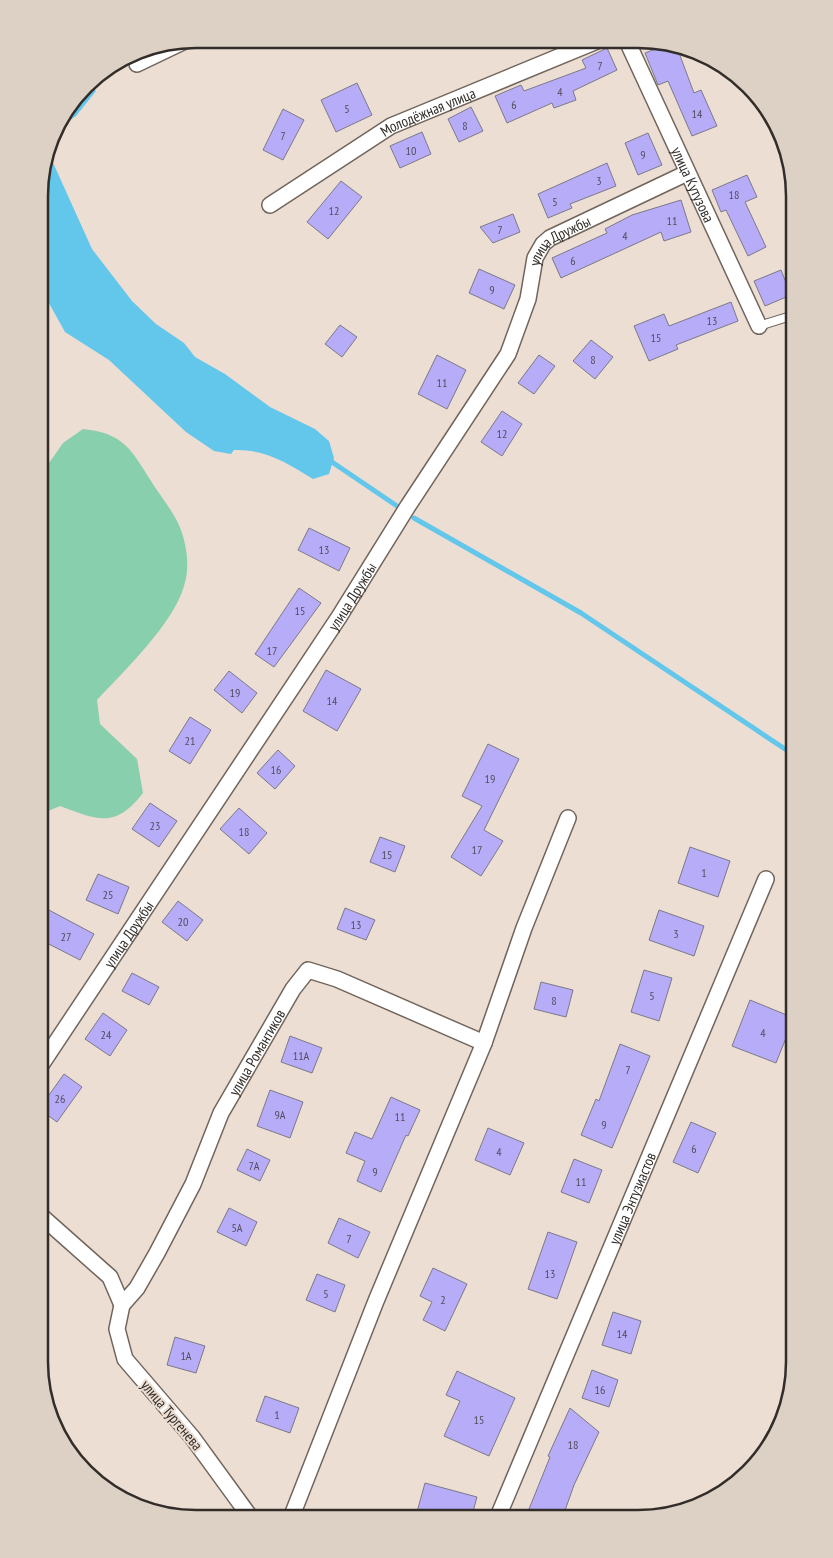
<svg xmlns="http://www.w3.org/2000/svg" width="833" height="1558" viewBox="0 0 833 1558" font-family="'PT Sans Narrow',sans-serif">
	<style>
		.green { fill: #87cfad }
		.water { fill: #63c6eb }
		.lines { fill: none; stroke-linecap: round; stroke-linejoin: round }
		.stream { stroke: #63c6eb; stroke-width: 5 }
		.building { fill: #b7acf7; stroke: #7b7987 }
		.service-casing { stroke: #71655b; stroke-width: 10 }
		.minor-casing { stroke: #71655b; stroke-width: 18 }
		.service { stroke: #fff; stroke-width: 8 }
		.minor { stroke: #fff; stroke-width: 15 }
		.labels { text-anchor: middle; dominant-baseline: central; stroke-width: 4; stroke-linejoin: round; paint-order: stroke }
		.number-label { font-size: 12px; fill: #534d5c }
		.street-label { font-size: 15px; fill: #322d29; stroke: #ecded3 }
		.rim { fill: none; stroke: #322d29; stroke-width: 2.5 }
	</style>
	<rect width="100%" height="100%" fill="#ecded3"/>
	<path class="green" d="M 83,429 C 123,433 131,449 151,481 C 160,496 175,513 181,530 C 187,547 190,568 184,586 C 174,623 124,671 97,700 L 100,724 L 137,759 L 143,793 C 115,829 98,820 60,806 L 39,815 L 40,476 L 63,443 Z"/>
	<g class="water">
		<polygon points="87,84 96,91 76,116 54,131"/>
		<path d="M 49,146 L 50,156 L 92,249 L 132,301 L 156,324 L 184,343 L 195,357 L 225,374 L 270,407 L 315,429 L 329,441 L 334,458 L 329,474 L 313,479 C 287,463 265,449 234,450 L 231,454 L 214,451 L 186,432 L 109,360 L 65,332 L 40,287 L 40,175 Z"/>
	</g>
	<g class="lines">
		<g class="stream">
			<polyline points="329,460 397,506"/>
			<polyline points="414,518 581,613 794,755"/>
		</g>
	</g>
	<g class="building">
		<polygon points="671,43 676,45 694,93 701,90 717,126 692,136 668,81 658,85 645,53"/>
		<polygon points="607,48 617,70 573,91 576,100 554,108 552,103 507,123 495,96 521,85 524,91 586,68 582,60"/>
		<polygon points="357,83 372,115 336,132 321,100"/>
		<polygon points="471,107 483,131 459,142 448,119"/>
		<polygon points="283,109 304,120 283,160 263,150"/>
		<polygon points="422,132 431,154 400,168 390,146"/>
		<polygon points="648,133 662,165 638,175 625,143"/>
		<polygon points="607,163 616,186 570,204 572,208 548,218 538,194"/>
		<polygon points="747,175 757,197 745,202 766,247 748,256 726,210 721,212 712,190"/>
		<polygon points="341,181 362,197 328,239 307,222"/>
		<polygon points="681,200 691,232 664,241 661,232 561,278 552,258 607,233 605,229 632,215"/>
		<polygon points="513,214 520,232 493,243 480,227"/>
		<polygon points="479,269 515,285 504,309 469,293"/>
		<polygon points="781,270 791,295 765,306 754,281"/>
		<polygon points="731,302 738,321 676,345 678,349 649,361 634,326 664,314 669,326"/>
		<polygon points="340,325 357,337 342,357 325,344"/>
		<polygon points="591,340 613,357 595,379 573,361"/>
		<polygon points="437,355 466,370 447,409 418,394"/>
		<polygon points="539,355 555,366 534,394 518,383"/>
		<polygon points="502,411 522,424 502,456 481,442"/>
		<polygon points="309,528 350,548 339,571 298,550"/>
		<polygon points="299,588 321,603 274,667 255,654"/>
		<polygon points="326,670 361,689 337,731 303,711"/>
		<polygon points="229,671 257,693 242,713 214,690"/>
		<polygon points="190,717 211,730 190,764 169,751"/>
		<polygon points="488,744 519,759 484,830 503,841 481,876 451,857 482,806 462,796"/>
		<polygon points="278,750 295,766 275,789 257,773"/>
		<polygon points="150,803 177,821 159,847 132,829"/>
		<polygon points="239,808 267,833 249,854 220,829"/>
		<polygon points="380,837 405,846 395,872 370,862"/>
		<polygon points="690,847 730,861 718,897 678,883"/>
		<polygon points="98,874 129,887 118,914 86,900"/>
		<polygon points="178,901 203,920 187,941 162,922"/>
		<polygon points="345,908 375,920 366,940 337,929"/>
		<polygon points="47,909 94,934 80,960 39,939 39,923"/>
		<polygon points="659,910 704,926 694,956 649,940"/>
		<polygon points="644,970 672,978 659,1021 631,1012"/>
		<polygon points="132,973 159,987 149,1005 122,991"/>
		<polygon points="541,982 573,990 566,1017 534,1009"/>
		<polygon points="750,1000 794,1018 776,1063 732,1046"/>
		<polygon points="103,1013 127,1030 110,1056 85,1039"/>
		<polygon points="290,1036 322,1048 312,1073 281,1062"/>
		<polygon points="620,1044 650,1056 612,1148 581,1135 596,1099 599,1101"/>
		<polygon points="64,1074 82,1087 57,1122 39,1109"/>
		<polygon points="270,1090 303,1102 290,1138 257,1126"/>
		<polygon points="391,1097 420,1110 408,1136 406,1135 381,1192 357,1181 365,1161 346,1153 355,1132 372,1139"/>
		<polygon points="691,1122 716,1133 698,1173 673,1162"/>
		<polygon points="488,1128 524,1143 510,1175 475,1160"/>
		<polygon points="247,1149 270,1160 260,1181 237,1170"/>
		<polygon points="574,1159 602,1170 589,1203 561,1192"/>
		<polygon points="229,1208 257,1222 246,1246 217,1232"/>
		<polygon points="339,1218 370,1232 358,1258 328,1243"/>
		<polygon points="548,1232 577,1242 557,1299 528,1289"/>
		<polygon points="433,1268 467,1284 445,1331 423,1320 432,1302 420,1296"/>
		<polygon points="317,1274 345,1285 335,1312 306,1300"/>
		<polygon points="613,1312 641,1321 631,1354 602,1345"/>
		<polygon points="175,1337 205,1346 196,1373 167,1365"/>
		<polygon points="592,1370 618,1380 609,1407 582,1398"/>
		<polygon points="457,1371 515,1398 489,1456 444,1436 460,1401 446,1395"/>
		<polygon points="265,1396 299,1408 290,1433 256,1421"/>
		<polygon points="570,1408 599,1432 574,1485 562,1519 525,1519 550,1457 548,1456"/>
		<polygon points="425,1483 477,1497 471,1519 415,1519"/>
	</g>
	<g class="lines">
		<defs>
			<polyline id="service" points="759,326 794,315"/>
			<g id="minor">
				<path id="s1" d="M 627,41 L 759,326"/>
				<polyline points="137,64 187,40"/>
				<path id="s2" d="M 270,205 L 391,126 L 597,41"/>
				<path id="s3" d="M 39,1068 L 339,617 L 408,506 L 508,354 L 528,299 L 535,258 L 543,244 L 550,238 L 687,173"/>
				<polyline points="39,1214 110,1277 122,1305"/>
				<path id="s4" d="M 251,1518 L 192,1437 L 125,1359 L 117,1329 L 122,1305 L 137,1288 L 157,1253 L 193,1184 L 221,1113 L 293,989 L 308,970 L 337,979 L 484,1043"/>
				<polyline points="291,1518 376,1301 484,1043 524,928 568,818"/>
				<path id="s5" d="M 497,1519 L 766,879"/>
			</g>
		</defs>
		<use href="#service" class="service-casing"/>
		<use href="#minor" class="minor-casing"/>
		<use href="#service" class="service"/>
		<use href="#minor" class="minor"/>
	</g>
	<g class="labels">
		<g class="number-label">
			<text x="600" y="65">7</text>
			<text x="560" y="91">4</text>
			<text x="514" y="104">6</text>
			<text x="347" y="108">5</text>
			<text x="697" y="113">14</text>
			<text x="465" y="125">8</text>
			<text x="283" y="135">7</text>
			<text x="411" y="150">10</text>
			<text x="643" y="154">9</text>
			<text x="599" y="180">3</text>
			<text x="734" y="194">18</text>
			<text x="555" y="201">5</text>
			<text x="334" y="210">12</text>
			<text x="672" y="220">11</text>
			<text x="500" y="229">7</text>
			<text x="625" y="235">4</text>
			<text x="573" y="260">6</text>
			<text x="492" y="289">9</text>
			<text x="712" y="320">13</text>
			<text x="656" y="337">15</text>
			<text x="593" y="359">8</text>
			<text x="442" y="382">11</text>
			<text x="502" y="433">12</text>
			<text x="324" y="549">13</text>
			<text x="300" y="610">15</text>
			<text x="272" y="650">17</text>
			<text x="235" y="692">19</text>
			<text x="332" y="700">14</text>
			<text x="190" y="740">21</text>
			<text x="276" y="769">16</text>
			<text x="490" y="778">19</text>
			<text x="155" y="825">23</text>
			<text x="244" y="831">18</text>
			<text x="477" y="849">17</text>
			<text x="387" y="854">15</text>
			<text x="704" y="872">1</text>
			<text x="108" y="894">25</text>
			<text x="183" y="921">20</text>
			<text x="356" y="924">13</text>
			<text x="676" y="933">3</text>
			<text x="66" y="936">27</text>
			<text x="652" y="995">5</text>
			<text x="554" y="1000">8</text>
			<text x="763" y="1032">4</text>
			<text x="106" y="1034">24</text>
			<text x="301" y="1055">11А</text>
			<text x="628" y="1069">7</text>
			<text x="60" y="1098">26</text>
			<text x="280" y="1114">9А</text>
			<text x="400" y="1116">11</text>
			<text x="604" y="1124">9</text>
			<text x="694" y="1148">6</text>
			<text x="499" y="1151">4</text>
			<text x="254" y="1165">7А</text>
			<text x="375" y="1171">9</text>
			<text x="581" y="1181">11</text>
			<text x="237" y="1227">5А</text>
			<text x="349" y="1238">7</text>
			<text x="550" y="1273">13</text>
			<text x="326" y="1293">5</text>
			<text x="443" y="1299">2</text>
			<text x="622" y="1333">14</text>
			<text x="186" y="1355">1А</text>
			<text x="600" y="1389">16</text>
			<text x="277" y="1414">1</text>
			<text x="479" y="1419">15</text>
			<text x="573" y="1444">18</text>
		</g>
		<g class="street-label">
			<text stroke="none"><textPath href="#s2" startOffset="184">Молодёжная улица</textPath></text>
			<text stroke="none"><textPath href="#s1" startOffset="158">улица Кутузова</textPath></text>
			<text stroke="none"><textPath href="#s3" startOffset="985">улица Дружбы</textPath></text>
			<text stroke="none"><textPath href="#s3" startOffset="566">улица Дружбы</textPath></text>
			<text stroke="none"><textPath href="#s3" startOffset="161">улица Дружбы</textPath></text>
			<text stroke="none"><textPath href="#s4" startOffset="546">улица Романтиков</textPath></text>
			<text stroke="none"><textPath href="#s5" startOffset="348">улица Энтузиастов</textPath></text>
			<text transform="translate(172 1415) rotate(50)">улица Тургенева</text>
		</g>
	</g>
	<path d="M0 0H833V1558H0ZM196 48H638A148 148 0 0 1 786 196V1362A148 148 0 0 1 638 1510H196A148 148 0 0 1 48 1362V196A148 148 0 0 1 196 48Z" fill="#ddd0c5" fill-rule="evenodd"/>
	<path class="rim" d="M196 48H638A148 148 0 0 1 786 196V1362A148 148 0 0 1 638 1510H196A148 148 0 0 1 48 1362V196A148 148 0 0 1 196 48Z"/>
</svg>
